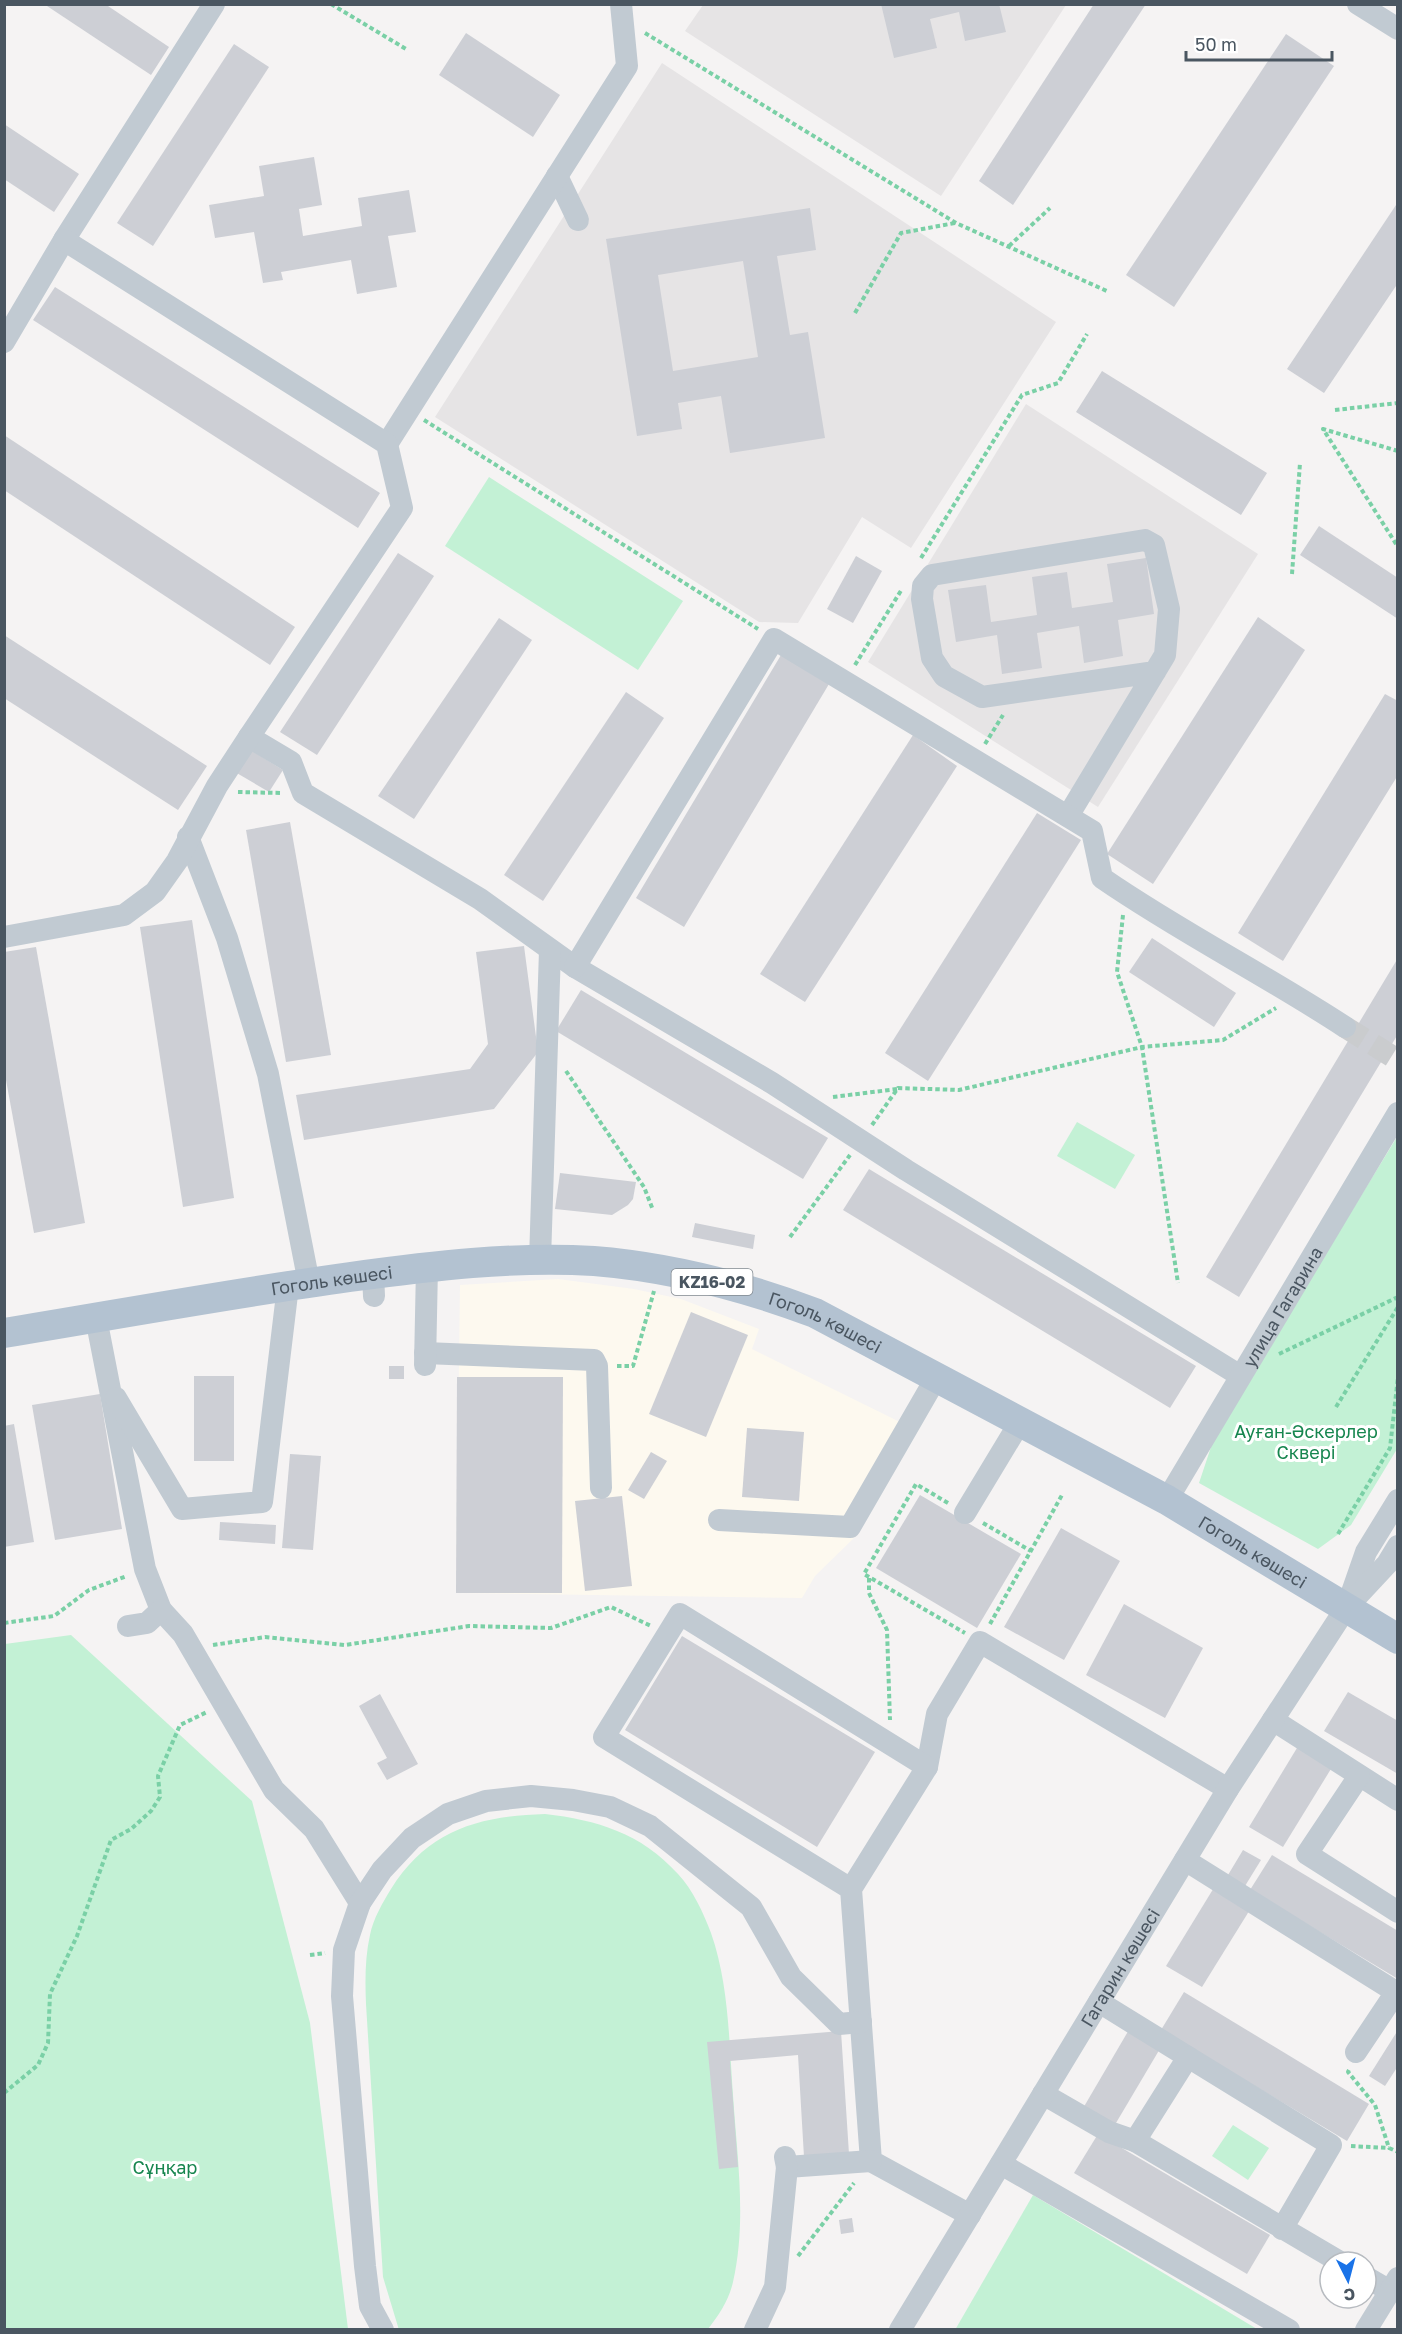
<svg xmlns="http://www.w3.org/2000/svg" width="1402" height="2334" viewBox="0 0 1402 2334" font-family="'Golos Text',sans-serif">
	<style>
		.commercial { fill: #fdf9ef }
		.education { fill: #e6e4e5 }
		.green { fill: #c3f1d5 }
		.building { fill: #cdcfd5; fill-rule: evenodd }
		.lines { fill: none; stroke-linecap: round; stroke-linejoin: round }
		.minor-tunnel { stroke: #caccce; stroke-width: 22; stroke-dasharray: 22 11; stroke-linecap: butt }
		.path { stroke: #7ad0a6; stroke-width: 4; stroke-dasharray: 4.5 3; stroke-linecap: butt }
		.minor { stroke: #c1cad2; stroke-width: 22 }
		.major { stroke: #b3c2d1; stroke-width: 30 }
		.labels { text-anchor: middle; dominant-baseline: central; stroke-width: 6; stroke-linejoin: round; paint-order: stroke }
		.shield { fill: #fff; stroke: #808990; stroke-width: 1.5 }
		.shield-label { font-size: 16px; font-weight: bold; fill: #4a5661 }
		.street-label { font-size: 18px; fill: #4a5661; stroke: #fff }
		.park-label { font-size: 18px; fill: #17864f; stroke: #fff }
	</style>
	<rect width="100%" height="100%" fill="#f5f3f3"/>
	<polygon class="commercial" points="558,1279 634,1289 681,1299 759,1329 752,1349 908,1426 856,1536 815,1576 802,1598 456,1593 460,1285"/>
	<g class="education">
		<polygon points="703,5 1066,5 941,196 685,31"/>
		<polygon points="662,63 1056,322 911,548 862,517 798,623 759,622 435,417"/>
		<polygon points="1026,404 1258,554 1098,807 868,662"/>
	</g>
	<g class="green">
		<polygon points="489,477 683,601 638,670 445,546"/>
		<polygon points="1077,1122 1135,1155 1115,1189 1057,1156"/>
		<polygon points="1397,1137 1397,1449 1351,1525 1318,1549 1199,1483 1216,1432"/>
		<polygon points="71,1635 252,1801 310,2023 348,2329 5,2329 5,1644"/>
		<path d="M 545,1814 C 597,1820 641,1833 678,1874 C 693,1890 703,1912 711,1933 C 729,1984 729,2042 733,2095 C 737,2157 747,2221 733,2282 C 729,2300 719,2315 708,2329 L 399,2330 L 383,2277 L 366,2004 C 365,1981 365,1957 370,1935 C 373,1919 383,1902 391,1889 C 428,1830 479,1816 545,1814 Z"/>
		<polygon points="1233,2125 1269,2148 1248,2180 1212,2156"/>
		<polygon points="1033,2195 1257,2329 955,2330"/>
	</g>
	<g class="building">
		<polygon points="44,4 105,4 169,47 151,75"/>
		<polygon points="881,4 999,4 1006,32 965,41 959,12 930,19 937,48 894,58"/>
		<polygon points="1094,4 1146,4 1013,205 979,181"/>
		<polygon points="466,33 560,95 533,137 439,75"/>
		<polygon points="1286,34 1334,66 1174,307 1126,275"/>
		<polygon points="234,44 269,67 153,246 117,223"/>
		<polygon points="4,124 79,174 54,212 4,179"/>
		<polygon points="314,157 322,205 299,209 303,236 362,226 358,198 409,190 416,232 388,236 397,287 357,294 351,260 281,272 283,280 263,283 254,232 215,238 209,205 264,196 259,166"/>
		<polygon points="1398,202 1398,283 1324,393 1287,369"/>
		<path d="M 810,208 L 816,250 L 777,256 L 790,335 L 808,332 L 825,438 L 730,453 L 721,396 L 678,403 L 682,429 L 637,436 L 606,239 ZM 743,261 L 758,357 L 673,371 L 658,275 Z"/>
		<polygon points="55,287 380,493 358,528 33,320"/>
		<polygon points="1102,371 1267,473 1241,515 1076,412"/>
		<polygon points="4,435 295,627 270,665 4,490"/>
		<polygon points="1319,526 1398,578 1398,619 1300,555"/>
		<polygon points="398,553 434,576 317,755 280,732"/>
		<polygon points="856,556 882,571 853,623 827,609"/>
		<polygon points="1146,558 1154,614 1118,620 1123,656 1084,663 1079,626 1037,633 1042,668 1002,674 997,635 956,642 948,590 986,585 991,622 1037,615 1032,577 1067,572 1072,608 1113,602 1107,564"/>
		<polygon points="1258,617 1305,650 1153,884 1107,854"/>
		<polygon points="499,618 532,640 414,819 378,796"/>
		<polygon points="4,635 207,766 178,810 4,698"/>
		<polygon points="781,655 829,684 684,927 636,898"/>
		<polygon points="626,692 664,718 543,901 504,875"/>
		<polygon points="1385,694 1398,701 1398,775 1283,961 1238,933"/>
		<polygon points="913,735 957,766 805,1002 760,974"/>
		<polygon points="249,749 283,770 269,792 235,772"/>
		<polygon points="1037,813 1081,840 928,1081 885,1053"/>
		<polygon points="290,822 331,1055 286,1062 246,830"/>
		<polygon points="192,920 234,1198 183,1207 140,927"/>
		<polygon points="1152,938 1236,993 1214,1027 1129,972"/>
		<polygon points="524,946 538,1052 494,1109 304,1140 296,1095 470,1069 488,1044 476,952"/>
		<polygon points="36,947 85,1223 34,1233 4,1069 4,952"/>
		<polygon points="1398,958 1398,1034 1239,1297 1206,1277"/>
		<polygon points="581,990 828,1138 803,1179 556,1031"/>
		<polygon points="869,1169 1196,1366 1170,1408 843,1210"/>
		<polygon points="560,1173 636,1182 633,1199 628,1205 612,1215 555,1209"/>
		<polygon points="695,1223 755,1235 753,1249 692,1237"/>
		<polygon points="691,1312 748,1335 706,1437 649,1414"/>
		<rect x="389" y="1366" width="15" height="13"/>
		<rect x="194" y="1376" width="40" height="85"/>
		<polygon points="457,1377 563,1377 562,1593 456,1593"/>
		<polygon points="100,1394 122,1529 55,1540 32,1405"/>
		<polygon points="14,1424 34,1542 4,1547 4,1426"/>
		<polygon points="747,1428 804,1432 799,1501 742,1497"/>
		<polygon points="651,1452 667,1461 644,1499 628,1490"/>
		<polygon points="290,1454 321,1456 313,1550 282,1548"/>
		<polygon points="920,1495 1021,1554 977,1628 876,1568"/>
		<polygon points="622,1496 632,1586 585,1591 575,1501"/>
		<polygon points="220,1522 276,1525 275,1544 219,1540"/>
		<polygon points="1061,1528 1120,1561 1064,1660 1004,1627"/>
		<polygon points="1124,1604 1203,1648 1165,1718 1086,1675"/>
		<polygon points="682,1636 875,1752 817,1847 625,1730"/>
		<polygon points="1348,1692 1398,1721 1398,1774 1324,1731"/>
		<polygon points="380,1694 418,1764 387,1780 377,1763 387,1758 359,1706"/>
		<polygon points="1300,1743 1334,1764 1283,1847 1249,1827"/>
		<polygon points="1243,1850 1261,1860 1245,1886 1228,1875"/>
		<polygon points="1272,1855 1398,1931 1398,1979 1250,1890"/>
		<polygon points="1215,1886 1251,1908 1202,1987 1166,1966"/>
		<polygon points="1184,1992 1369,2104 1347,2141 1161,2030"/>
		<polygon points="1130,2028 1161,2047 1113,2128 1082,2110"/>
		<polygon points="1398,2030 1398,2066 1385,2086 1369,2076"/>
		<polygon points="841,2031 849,2154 804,2157 798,2055 730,2061 738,2167 719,2169 707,2042"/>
		<polygon points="1098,2134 1270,2235 1247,2274 1074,2173"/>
		<polygon points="852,2218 854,2232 841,2234 839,2220"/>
	</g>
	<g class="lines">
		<polyline class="minor-tunnel" points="1345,1027 1398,1060"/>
		<g class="path">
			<polyline points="331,4 406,49"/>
			<polyline points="645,33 956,223 1109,292"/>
			<polyline points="1009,246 1050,208"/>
			<polyline points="855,313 901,233 955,223"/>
			<polyline points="1335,410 1398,403"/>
			<polyline points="424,420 758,629"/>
			<polyline points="1398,451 1323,429 1398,547"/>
			<polyline points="921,558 1022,395 1058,383 1087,334"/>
			<polyline points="1292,574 1300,463"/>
			<polyline points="855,665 902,589"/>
			<polyline points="985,744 1003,715"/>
			<polyline points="238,792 281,793"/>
			<polyline points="1123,915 1117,972 1142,1047 1178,1283"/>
			<polyline points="566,1071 644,1187 653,1210"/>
			<polyline points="833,1097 897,1089"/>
			<polyline points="872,1125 898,1088 959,1090 1142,1047 1223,1040 1276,1008"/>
			<polyline points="790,1237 850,1155"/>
			<polyline points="1279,1354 1398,1297"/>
			<polyline points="617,1366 633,1366 654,1291"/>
			<polyline points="1336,1407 1398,1307"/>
			<polyline points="948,1503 916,1484 864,1574 965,1633"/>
			<polyline points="983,1523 1031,1551"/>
			<polyline points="1338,1534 1390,1448 1398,1377"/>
			<polyline points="869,1578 869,1593 887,1630 890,1720"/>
			<polyline points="4,1623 54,1616 89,1590 127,1576"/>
			<polyline points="990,1624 1062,1495"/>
			<polyline points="213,1645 265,1637 345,1645 469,1626 551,1628 611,1607 651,1626"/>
			<polyline points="310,1955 325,1953"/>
			<polyline points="1349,2070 1348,2072 1375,2105 1389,2148 1398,2152"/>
			<polyline points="4,2093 38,2065 48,2043 50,1994 77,1936 111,1840 131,1829 151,1811 160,1797 158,1776 180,1725 207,1712"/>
			<polyline points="1351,2146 1389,2148"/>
			<polyline points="798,2256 854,2183"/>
		</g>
		<g class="minor">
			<polyline points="1358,4 1398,29"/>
			<polyline points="557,176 578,220"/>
			<polyline points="4,342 64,240 214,4"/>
			<polyline points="387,444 627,66 621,4"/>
			<polyline points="249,737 291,762 303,793 480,899 575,967 772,1083 906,1170 1239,1375"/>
			<polyline points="1068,816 1165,655 1169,609 1154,545 1145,540 932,575 923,586 922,599 932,658 944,676 982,697 1155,672"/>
			<polyline points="188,837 227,938 268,1074 309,1283"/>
			<polyline points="4,937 124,915 155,892 177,861 217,786 249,737 402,508 387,444 64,240"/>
			<path d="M 575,967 L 774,639 L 1092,831 L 1102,878 C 1180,932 1266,975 1345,1027"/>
			<polyline points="540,1260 550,950"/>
			<polyline points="373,1274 374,1296"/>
			<polyline points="96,1318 145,1569 161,1610 183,1634 274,1790 314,1829 360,1903"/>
			<polyline points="425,1353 594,1360 597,1366 601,1488"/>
			<polyline points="425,1365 427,1267"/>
			<polyline points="116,1398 182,1509 262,1502 288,1286"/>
			<path id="s1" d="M 1167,1500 L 1398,1113"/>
			<polyline points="965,1513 1020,1422"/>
			<polyline points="719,1520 850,1527 936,1378"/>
			<polyline points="1350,1598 1366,1552 1398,1500"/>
			<polyline points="128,1626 147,1623 161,1610"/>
			<polyline points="1273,1720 1398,1800"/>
			<polyline points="927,1767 937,1714 980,1642 1228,1789"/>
			<polyline points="1359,1776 1307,1854 1398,1912"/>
			<polyline points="1185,1860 1396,1992 1356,2052"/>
			<polyline points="851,1889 927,1767 680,1614 604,1737 851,1889 871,2161 970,2215"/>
			<polyline points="1099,2002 1188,2057"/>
			<polyline points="1043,2094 1109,2132 1135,2141"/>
			<polyline points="785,2157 787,2167 871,2161"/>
			<polyline points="1001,2164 1289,2330"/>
			<polyline points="1282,2229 1331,2145 1188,2057 1135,2141 1340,2262"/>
			<polyline points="1366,2277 1390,2291"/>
			<polyline points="383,2330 370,2306 365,2266 342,1996 344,1950 360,1903 382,1870 412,1838 448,1814 486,1801 531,1796 573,1800 610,1807 650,1826 751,1907 791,1977 839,2024 861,2022"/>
			<polyline points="755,2330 775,2287 787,2167"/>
			<path id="s2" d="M 900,2330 L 1228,1789 L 1346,1608 L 1387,1564 L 1398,1546"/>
			<polyline points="1366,2330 1398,2278"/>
		</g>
		<path class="major" id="s3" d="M 4,1333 C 120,1314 234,1293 350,1277 C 431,1266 513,1256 594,1261 C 669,1267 746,1287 815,1313 L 1167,1500 L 1398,1639"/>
	</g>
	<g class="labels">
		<rect class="shield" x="671.5" y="1269" width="81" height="26" rx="4.5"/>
		<g class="shield-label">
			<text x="712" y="1282">KZ16-02</text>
		</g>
		<g class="street-label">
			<text stroke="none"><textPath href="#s3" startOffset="332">Гоголь көшесі</textPath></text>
			<text stroke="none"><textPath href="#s1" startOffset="225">улица Гагарина</textPath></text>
			<text stroke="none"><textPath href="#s3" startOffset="836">Гоголь көшесі</textPath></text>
			<text stroke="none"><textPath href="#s3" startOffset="1322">Гоголь көшесі</textPath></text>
			<text stroke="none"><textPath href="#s2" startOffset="424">Гагарин көшесі</textPath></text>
		</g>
		<g class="park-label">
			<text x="1306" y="1431">Ауған-Әскерлер<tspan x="1306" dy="21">Сквері</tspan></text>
			<text x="165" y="2167">Сұңқар</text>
		</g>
	</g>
	<rect width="1402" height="2334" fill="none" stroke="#4a5661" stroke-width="12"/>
	<g transform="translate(1348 2280) rotate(174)"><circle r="28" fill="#ffffff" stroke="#b7bbc0" stroke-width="1.5"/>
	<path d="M0-4.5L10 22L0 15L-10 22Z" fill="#1a73e8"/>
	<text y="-9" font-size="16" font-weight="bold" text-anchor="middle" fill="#4a5661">С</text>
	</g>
	<path d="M1186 51v9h146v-9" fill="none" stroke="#4a5661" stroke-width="3"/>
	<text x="1195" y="51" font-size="18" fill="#4a5661" stroke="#ffffff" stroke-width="4.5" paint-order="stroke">50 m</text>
</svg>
